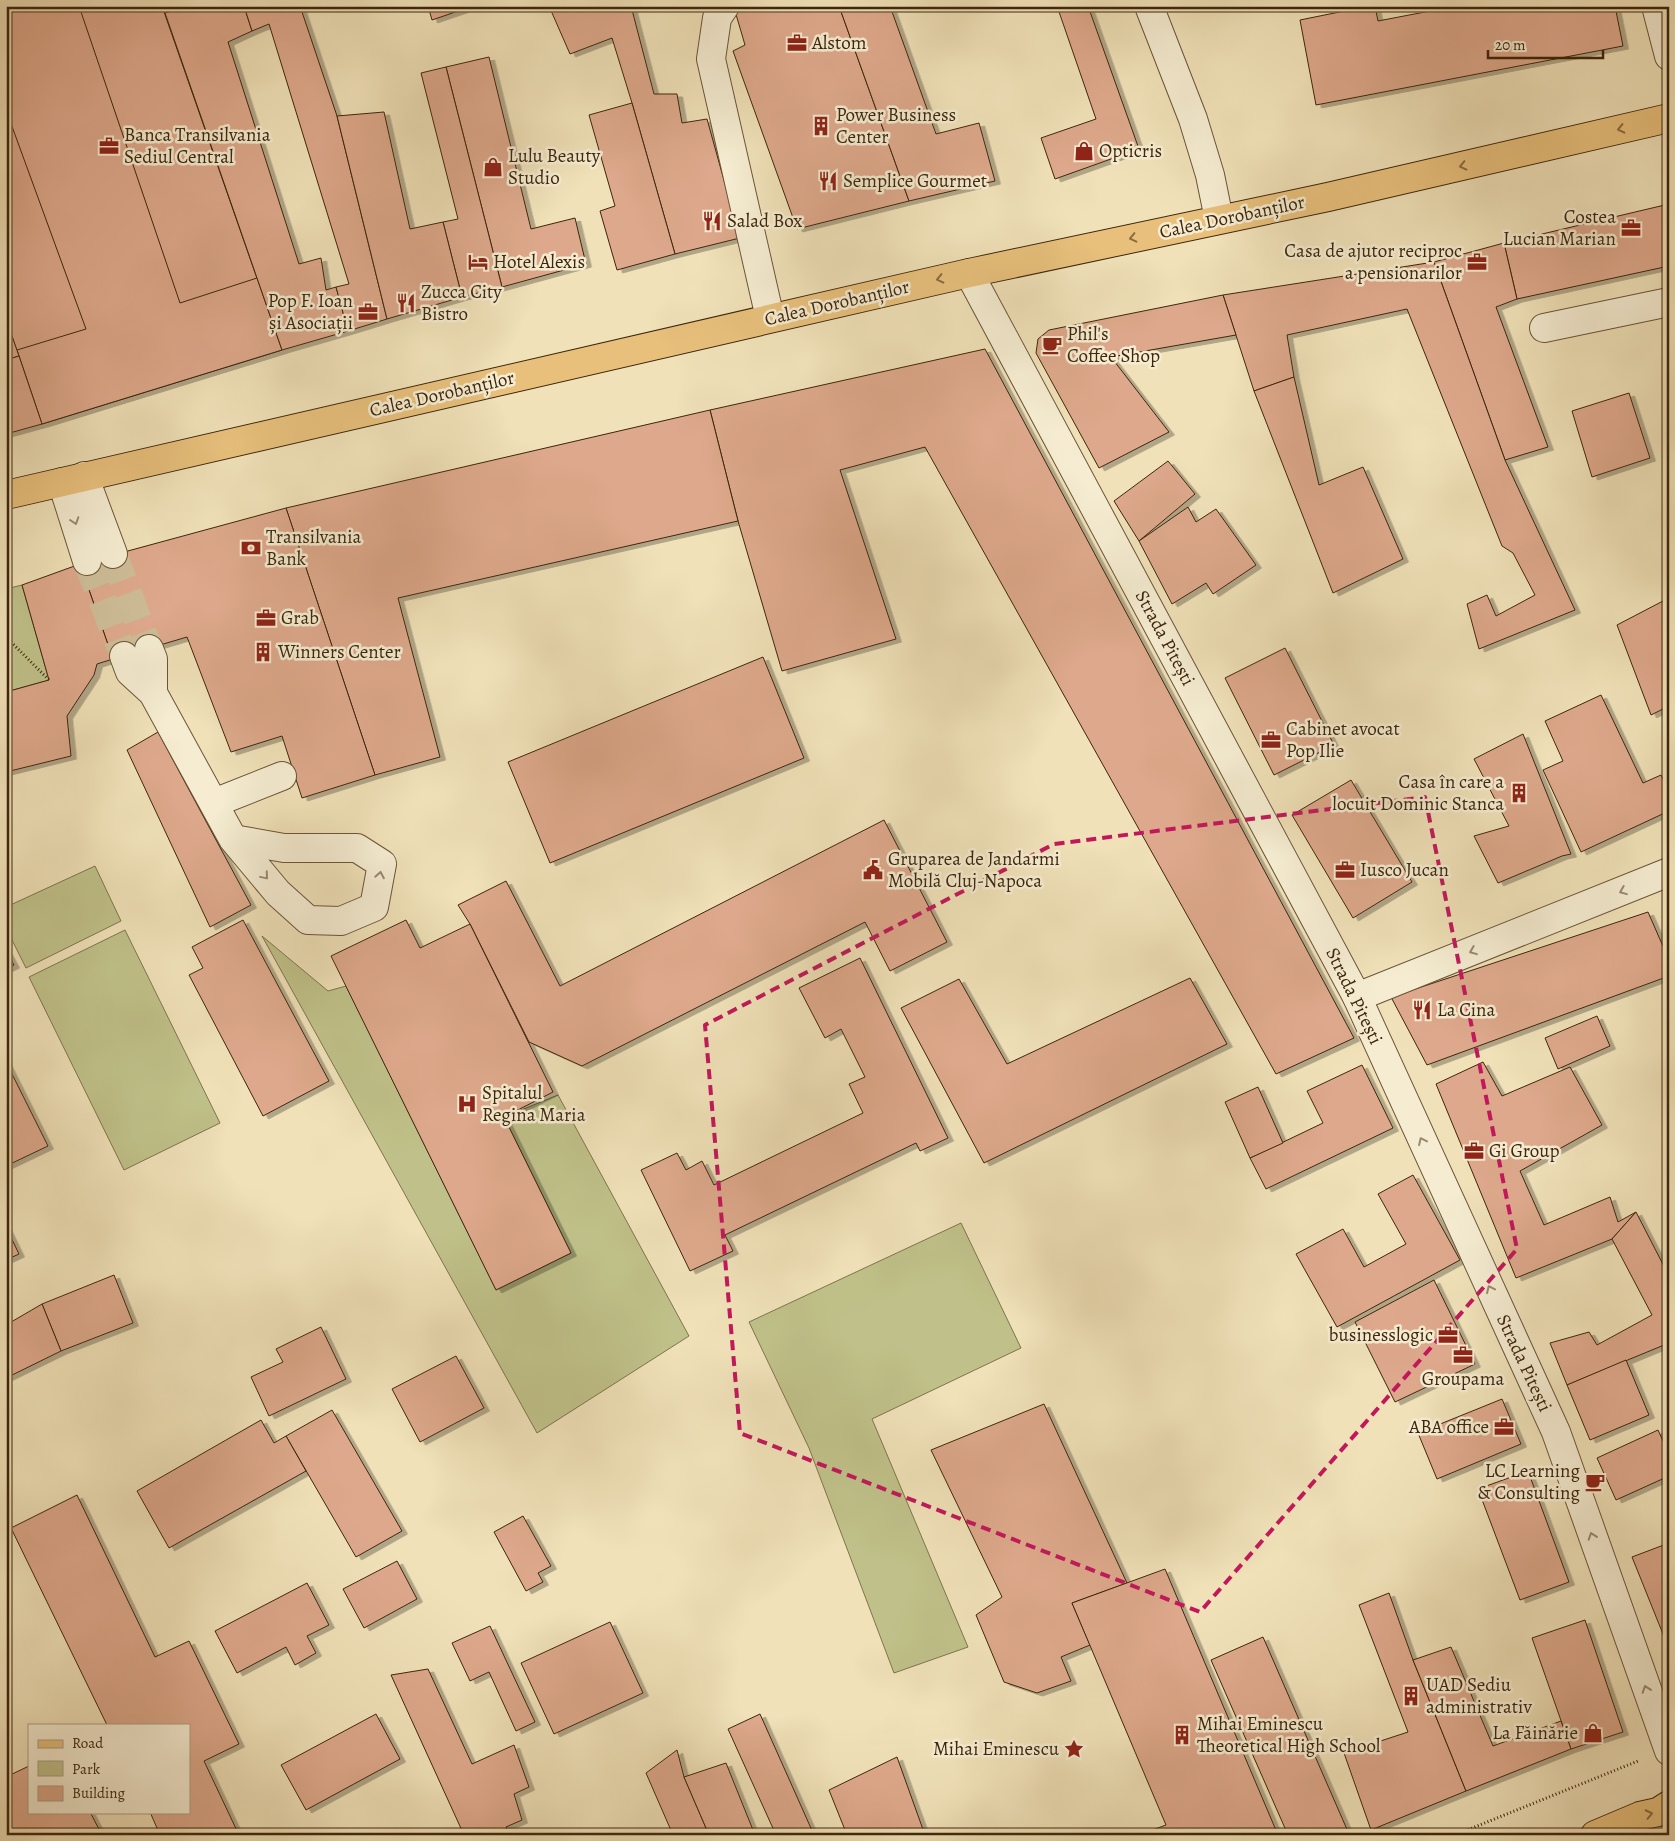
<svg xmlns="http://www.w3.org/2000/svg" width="1675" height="1841" viewBox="0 0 1675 1841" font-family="Alegreya,serif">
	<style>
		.green { fill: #c0c18a; stroke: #7e744c }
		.building { fill: #dda88b; stroke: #3d260d; filter: url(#shadow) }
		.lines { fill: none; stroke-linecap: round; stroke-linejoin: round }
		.minor-tunnel { stroke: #ccbc96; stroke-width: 28; stroke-dasharray: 28 14; stroke-linecap: butt }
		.minor-casing { stroke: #6a5538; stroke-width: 30 }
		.major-casing { stroke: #3d260d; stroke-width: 30 }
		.path { stroke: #3d260d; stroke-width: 3; stroke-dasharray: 1 2.5; stroke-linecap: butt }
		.minor { stroke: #f5ecd1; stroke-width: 28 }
		.major { stroke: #e8c07c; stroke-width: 28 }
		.oneway { stroke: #8a6b3f }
		.oneway2 { stroke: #99896f }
		.marked { fill: none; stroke: #c2185b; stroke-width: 4; stroke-dasharray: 10 6; stroke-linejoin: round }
		.labels { text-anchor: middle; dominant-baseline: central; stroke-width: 5; stroke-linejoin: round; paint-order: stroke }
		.poi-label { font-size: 19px; fill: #3d260d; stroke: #f5ecd1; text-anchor: start }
		.street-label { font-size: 19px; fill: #3d260d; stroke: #f5ecd1 }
	</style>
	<defs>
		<filter id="shadow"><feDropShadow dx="5.5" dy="3" stdDeviation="0" flood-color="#0004"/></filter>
	</defs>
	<rect width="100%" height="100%" fill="#f0e1b8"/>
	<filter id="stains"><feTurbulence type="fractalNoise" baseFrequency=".004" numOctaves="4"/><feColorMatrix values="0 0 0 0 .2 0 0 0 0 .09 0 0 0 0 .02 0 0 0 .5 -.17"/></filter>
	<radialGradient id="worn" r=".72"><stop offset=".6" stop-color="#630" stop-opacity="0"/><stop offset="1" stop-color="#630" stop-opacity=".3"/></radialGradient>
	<g class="green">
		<polygon points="22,585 49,680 6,692 6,589"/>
		<polygon points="95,866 121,921 26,968 6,928 6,907"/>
		<polygon points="125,930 220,1123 124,1170 29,977"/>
		<polygon points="262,936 328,991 346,986 496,1290 571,1253 504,1117 558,1095 689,1336 537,1433"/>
		<polygon points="961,1223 1021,1348 872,1419 968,1647 894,1673 809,1448 749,1322"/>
	</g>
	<g class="building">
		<polygon points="6,6 162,6 282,350 42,424 6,319"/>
		<polygon points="6,6 79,6 180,303 257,278 282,350 42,424 17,350 86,329 6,110"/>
		<polygon points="188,6 244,6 252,31 228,42 299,264 321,258 326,290 336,287 348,331 282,350 165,13"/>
		<polygon points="244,6 300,6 337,116 387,319 348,331 336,287 349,284 269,24 252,31"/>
		<polygon points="428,6 473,6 432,20"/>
		<polygon points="549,6 631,6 654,94 677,94 682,123 707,119 740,238 675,254 632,103 612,38 570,54"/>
		<polygon points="747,6 839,6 909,201 797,229 733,51 745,45 735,11"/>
		<polygon points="839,6 890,6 936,134 979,123 995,181 909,201"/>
		<polygon points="1057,6 1088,6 1139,149 1055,179 1041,138 1096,119"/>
		<polygon points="1369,6 1375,6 1378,21 1430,11 1429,6 1615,6 1623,46 1316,105 1300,20"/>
		<polygon points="489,57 531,229 575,218 586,264 502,287 446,67"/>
		<polygon points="446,67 502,287 462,297 443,222 458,219 421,73"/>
		<polygon points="632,103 675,254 617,270 600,211 615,206 589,115"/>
		<polygon points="384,112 410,229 443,222 462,297 387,319 337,116"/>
		<polygon points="1669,204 1669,266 1517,299 1504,243"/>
		<polygon points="1504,243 1517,299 1496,307 1548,447 1505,460 1434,262"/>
		<polygon points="1434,262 1505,460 1575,610 1479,649 1467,604 1487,595 1496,616 1535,595 1513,553 1502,546 1407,309 1287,335 1294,377 1254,391 1223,295"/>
		<polygon points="1223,295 1236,335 1111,357 1169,432 1099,468 1036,353 1038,339 1049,330"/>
		<polygon points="6,319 19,356 6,360"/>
		<polygon points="985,349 1354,1038 1276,1074 925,447 840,470 896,639 782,671 738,521 710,410"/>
		<polygon points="19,356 42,424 6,434 6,360"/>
		<polygon points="1294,377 1319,485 1363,467 1403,559 1333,593 1254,391"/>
		<polygon points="1629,393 1650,458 1592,477 1572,411"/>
		<polygon points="710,410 738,521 398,598 440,757 375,775 286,508"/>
		<polygon points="1168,461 1195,494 1139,541 1114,501"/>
		<polygon points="1188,507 1196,522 1216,509 1256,565 1213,594 1206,583 1172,604 1139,541"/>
		<polygon points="286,508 375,775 302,798 282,736 231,752 187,637 113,659 80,564"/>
		<polygon points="80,564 113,659 97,664 94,675 67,716 71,756 6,772 6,692 49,680 22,585"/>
		<polygon points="1663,601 1669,613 1669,718 1665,708 1651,715 1617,625"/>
		<polygon points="1285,648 1334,745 1274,775 1225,678"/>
		<polygon points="763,657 804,758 550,863 508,762"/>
		<polygon points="1601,695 1643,783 1661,775 1669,791 1669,811 1581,852 1543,770 1563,761 1545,721"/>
		<polygon points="158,732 251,905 210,927 127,750"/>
		<polygon points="1523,734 1571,854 1562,856 1498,883 1474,836 1509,826 1474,759"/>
		<polygon points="1351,780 1412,882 1353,918 1292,815"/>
		<polygon points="884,820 947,942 890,971 865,922 582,1066 529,1042 470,924 458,905 506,881 560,986"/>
		<polygon points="1648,912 1669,960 1669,976 1427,1065 1391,997"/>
		<polygon points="243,920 329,1081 263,1116 189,975 203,968 192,947"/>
		<polygon points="406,920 420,948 470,924 553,1092 504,1117 571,1253 496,1290 331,956"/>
		<polygon points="6,950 14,965 6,969"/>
		<polygon points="860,958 948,1138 920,1151 916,1143 725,1235 733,1251 690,1271 641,1170 677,1153 686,1170 702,1161 714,1185 863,1113 849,1084 865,1077 841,1029 825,1038 799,988"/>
		<polygon points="1190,978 1227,1044 984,1163 901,1008 959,979 1007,1064"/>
		<polygon points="1597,1016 1610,1046 1558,1069 1545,1038"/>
		<polygon points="6,1062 48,1146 6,1166"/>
		<polygon points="1483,1062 1502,1096 1570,1067 1602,1125 1520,1171 1544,1225 1610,1197 1618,1222 1636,1212 1612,1239 1516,1278 1436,1084"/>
		<polygon points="1362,1065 1393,1128 1266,1189 1250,1158 1323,1123 1307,1091"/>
		<polygon points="1258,1087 1283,1143 1250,1158 1225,1102"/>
		<polygon points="1413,1175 1460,1260 1337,1327 1296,1254 1343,1229 1364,1267 1406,1244 1378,1194"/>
		<polygon points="1636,1212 1669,1276 1669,1343 1567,1385 1550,1343 1589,1332 1597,1345 1652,1315 1612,1239"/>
		<polygon points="6,1227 19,1254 6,1260"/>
		<polygon points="114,1275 133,1323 61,1351 42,1304"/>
		<polygon points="1434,1280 1475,1364 1395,1402 1355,1322"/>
		<polygon points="42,1304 61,1351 6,1378 6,1325"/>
		<polygon points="321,1327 346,1379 269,1416 251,1377 283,1362 276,1349"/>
		<polygon points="456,1356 484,1408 420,1442 392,1389"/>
		<polygon points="1626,1360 1649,1415 1590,1440 1567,1385"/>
		<polygon points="1502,1399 1521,1444 1437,1479 1418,1433"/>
		<polygon points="1044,1404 1127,1583 1072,1603 1090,1645 1061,1657 1071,1681 1037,1693 1004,1682 976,1615 1002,1597 931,1450"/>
		<polygon points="332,1410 402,1531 356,1557 286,1436"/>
		<polygon points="261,1420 274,1443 286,1436 306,1471 169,1548 137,1491"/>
		<polygon points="1658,1430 1669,1454 1669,1476 1616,1500 1597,1458"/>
		<polygon points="1528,1471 1569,1582 1520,1600 1478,1489"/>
		<polygon points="77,1495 155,1657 189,1641 239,1744 204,1761 239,1835 160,1835 150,1812 189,1812 189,1725 107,1725 11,1528"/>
		<polygon points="523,1516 551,1566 538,1573 543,1582 526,1591 494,1532"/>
		<polygon points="1669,1543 1669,1649 1632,1557"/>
		<polygon points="397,1561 417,1599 364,1628 343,1589"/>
		<polygon points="1165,1569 1278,1835 1139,1835 1166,1825 1072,1603"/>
		<polygon points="307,1583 329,1625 307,1636 316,1653 295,1665 286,1647 237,1673 215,1631"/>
		<polygon points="1389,1593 1413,1660 1466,1791 1371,1830 1344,1753 1408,1732 1359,1605"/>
		<polygon points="1585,1620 1623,1732 1571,1749 1532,1638"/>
		<polygon points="610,1622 643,1693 554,1734 521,1663"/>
		<polygon points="490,1626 535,1722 516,1731 489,1672 470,1681 452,1643"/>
		<polygon points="1263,1637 1349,1834 1288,1835 1211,1660"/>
		<polygon points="1451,1647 1493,1746 1561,1721 1571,1749 1466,1791 1413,1660"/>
		<polygon points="428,1669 472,1764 514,1745 529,1787 514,1794 522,1820 506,1827 509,1835 464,1835 391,1675"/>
		<polygon points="376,1714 400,1759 306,1810 281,1765"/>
		<polygon points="760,1714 814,1835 776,1835 728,1729"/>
		<polygon points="677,1750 684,1777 709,1835 673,1835 646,1773"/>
		<polygon points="897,1757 925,1835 847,1835 829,1790"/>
		<polygon points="726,1763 755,1835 709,1835 684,1777"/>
		<polygon points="29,1766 29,1812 90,1812 102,1835 6,1835 6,1777"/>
	</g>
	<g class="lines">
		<g class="minor-tunnel">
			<polyline points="113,554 149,649"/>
			<polyline points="87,561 124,656"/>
		</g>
		<defs>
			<g id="minor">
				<polyline points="725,6 717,18 711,59 770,318"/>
				<polyline points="1149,6 1193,119 1210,175 1219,219"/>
				<polyline points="1656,6 1669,56"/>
				<polyline points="969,273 1357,997 1556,1432 1669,1751"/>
				<polyline points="1544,328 1669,302"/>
				<polyline points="84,476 113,554"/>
				<polyline points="62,482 87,561"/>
				<polyline points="149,649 153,659 153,693"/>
				<polyline points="124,656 130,672 153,693 233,839 278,893 308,920 341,921 374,907 382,864 357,848 284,848 233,839"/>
				<polyline points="214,803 282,776"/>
				<polyline points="1357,997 1669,872"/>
			</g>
			<g id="major">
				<polyline points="6,495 969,273 1328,197 1669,118"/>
				<polyline points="1595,1835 1640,1816 1658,1812 1669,1805"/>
			</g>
		</defs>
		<use href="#minor" class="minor-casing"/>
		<use href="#major" class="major-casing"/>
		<g class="path">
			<polyline points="6,637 49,680"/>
			<polyline points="1455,1835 1638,1761"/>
		</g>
		<use href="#minor" class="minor"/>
		<use href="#major" class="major"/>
	</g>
	<defs><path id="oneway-chevron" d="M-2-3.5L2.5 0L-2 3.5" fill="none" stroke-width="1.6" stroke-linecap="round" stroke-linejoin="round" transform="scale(1.25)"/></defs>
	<g class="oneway">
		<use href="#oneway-chevron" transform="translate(1621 129) rotate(167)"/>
		<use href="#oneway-chevron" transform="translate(1463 166) rotate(167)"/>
		<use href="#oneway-chevron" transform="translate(1133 238) rotate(167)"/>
		<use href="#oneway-chevron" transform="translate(940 279) rotate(167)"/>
		<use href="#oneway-chevron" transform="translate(1649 1814) rotate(-12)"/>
	</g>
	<g class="oneway2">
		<use href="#oneway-chevron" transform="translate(75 521) rotate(72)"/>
		<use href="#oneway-chevron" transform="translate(380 875) rotate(-80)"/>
		<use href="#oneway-chevron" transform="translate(265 876) rotate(50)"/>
		<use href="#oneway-chevron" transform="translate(1623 891) rotate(158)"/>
		<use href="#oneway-chevron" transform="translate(1473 951) rotate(158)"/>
		<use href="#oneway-chevron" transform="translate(1422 1141) rotate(-115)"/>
		<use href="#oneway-chevron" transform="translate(1490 1289) rotate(-115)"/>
		<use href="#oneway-chevron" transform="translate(1592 1536) rotate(-109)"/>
		<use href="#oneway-chevron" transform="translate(1646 1689) rotate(-109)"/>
	</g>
	<path class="marked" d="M 1425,797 L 1517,1249 L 1200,1612 L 740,1433 L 705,1025 L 1054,844 Z"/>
	<defs>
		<symbol id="office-bare" viewBox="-9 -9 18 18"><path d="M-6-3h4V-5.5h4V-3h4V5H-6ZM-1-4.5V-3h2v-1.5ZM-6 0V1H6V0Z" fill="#8f2418" stroke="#f5ecd1" stroke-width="2.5" paint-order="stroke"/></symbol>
		<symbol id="building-bare" viewBox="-9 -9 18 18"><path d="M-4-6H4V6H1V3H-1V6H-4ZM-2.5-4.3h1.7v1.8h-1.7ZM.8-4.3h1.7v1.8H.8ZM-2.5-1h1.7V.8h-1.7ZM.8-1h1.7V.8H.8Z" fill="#8f2418" stroke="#f5ecd1" stroke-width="2.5" paint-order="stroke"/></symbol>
		<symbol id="shop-bare" viewBox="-9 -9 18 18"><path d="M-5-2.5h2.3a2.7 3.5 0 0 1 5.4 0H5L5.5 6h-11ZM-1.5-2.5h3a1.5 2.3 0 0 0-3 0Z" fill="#8f2418" stroke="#f5ecd1" stroke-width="2.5" paint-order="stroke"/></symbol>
		<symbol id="restaurant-bare" viewBox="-9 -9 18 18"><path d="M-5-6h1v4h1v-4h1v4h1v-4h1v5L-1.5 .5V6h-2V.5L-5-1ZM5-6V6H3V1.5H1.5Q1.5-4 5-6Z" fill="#8f2418" stroke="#f5ecd1" stroke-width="2.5" paint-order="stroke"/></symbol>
		<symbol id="hotel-bare" viewBox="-9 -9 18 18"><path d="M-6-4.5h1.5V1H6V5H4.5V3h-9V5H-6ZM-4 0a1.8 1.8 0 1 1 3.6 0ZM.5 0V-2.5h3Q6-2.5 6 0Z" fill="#8f2418" stroke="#f5ecd1" stroke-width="2.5" paint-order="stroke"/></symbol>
		<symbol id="cafe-bare" viewBox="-9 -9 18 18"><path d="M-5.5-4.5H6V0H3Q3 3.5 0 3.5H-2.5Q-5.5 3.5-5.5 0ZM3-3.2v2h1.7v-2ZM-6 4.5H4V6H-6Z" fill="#8f2418" stroke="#f5ecd1" stroke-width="2.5" paint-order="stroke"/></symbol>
		<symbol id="bank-bare" viewBox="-9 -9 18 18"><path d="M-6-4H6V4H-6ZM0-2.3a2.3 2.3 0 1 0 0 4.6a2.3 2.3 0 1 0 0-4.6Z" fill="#8f2418" stroke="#f5ecd1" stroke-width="2.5" paint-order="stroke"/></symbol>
		<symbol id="civic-bare" viewBox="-9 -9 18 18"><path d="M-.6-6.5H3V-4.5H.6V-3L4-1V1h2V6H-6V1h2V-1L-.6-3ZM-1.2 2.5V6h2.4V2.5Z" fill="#8f2418" stroke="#f5ecd1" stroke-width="2.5" paint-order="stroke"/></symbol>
		<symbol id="hospital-bare" viewBox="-9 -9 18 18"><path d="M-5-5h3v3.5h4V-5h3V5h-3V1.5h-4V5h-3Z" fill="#8f2418" stroke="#f5ecd1" stroke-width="2.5" paint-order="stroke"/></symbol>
		<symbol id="sight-bare" viewBox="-9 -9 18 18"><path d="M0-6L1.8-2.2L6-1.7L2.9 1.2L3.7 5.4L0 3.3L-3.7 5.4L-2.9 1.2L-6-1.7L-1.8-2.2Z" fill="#8f2418" stroke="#f5ecd1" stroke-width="2.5" paint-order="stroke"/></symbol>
	</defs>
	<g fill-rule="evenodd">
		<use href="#office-bare" x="783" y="29" width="28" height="28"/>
		<use href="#building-bare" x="807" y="112" width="28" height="28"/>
		<use href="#office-bare" x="95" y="132" width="28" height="28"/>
		<use href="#shop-bare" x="1070" y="137" width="28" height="28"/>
		<use href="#shop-bare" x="479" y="153" width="28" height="28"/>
		<use href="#restaurant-bare" x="814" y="167" width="28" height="28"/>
		<use href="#restaurant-bare" x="698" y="207" width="28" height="28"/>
		<use href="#office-bare" x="1617" y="214" width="28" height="28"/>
		<use href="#hotel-bare" x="464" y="248" width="28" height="28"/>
		<use href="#office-bare" x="1463" y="248" width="28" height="28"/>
		<use href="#restaurant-bare" x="392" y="289" width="28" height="28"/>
		<use href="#office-bare" x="354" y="298" width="28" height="28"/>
		<use href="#cafe-bare" x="1038" y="331" width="28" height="28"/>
		<use href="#bank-bare" x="237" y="534" width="28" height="28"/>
		<use href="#office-bare" x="252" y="604" width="28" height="28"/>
		<use href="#building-bare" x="249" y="638" width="28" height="28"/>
		<use href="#office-bare" x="1257" y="726" width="28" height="28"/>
		<use href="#building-bare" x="1505" y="779" width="28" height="28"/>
		<use href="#civic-bare" x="859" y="856" width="28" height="28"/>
		<use href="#office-bare" x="1331" y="856" width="28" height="28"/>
		<use href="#restaurant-bare" x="1408" y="996" width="28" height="28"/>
		<use href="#hospital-bare" x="453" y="1090" width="28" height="28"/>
		<use href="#office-bare" x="1460" y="1137" width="28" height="28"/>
		<use href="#office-bare" x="1434" y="1321" width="28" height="28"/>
		<use href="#office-bare" x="1449" y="1341" width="28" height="28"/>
		<use href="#office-bare" x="1490" y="1413" width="28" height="28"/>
		<use href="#cafe-bare" x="1581" y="1468" width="28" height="28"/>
		<use href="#building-bare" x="1397" y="1682" width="28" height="28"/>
		<use href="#shop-bare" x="1579" y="1719" width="28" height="28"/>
		<use href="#building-bare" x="1168" y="1721" width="28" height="28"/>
		<use href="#sight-bare" x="1060" y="1735" width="28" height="28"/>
	</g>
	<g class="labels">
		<g class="poi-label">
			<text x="812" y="43">Alstom</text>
			<text x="836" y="115">Power Business<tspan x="836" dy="22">Center</tspan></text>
			<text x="124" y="135">Banca Transilvania<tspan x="124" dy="22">Sediul Central</tspan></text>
			<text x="1099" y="151">Opticris</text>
			<text x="508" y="156">Lulu Beauty<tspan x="508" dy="22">Studio</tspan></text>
			<text x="843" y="181">Semplice Gourmet</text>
			<text x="1616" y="217" text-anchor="end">Costea<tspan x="1616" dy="22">Lucian Marian</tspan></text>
			<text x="727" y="221">Salad Box</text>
			<text x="1462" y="251" text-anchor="end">Casa de ajutor reciproc<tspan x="1462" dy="22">a pensionarilor</tspan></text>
			<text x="493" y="262">Hotel Alexis</text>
			<text x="421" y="292">Zucca City<tspan x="421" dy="22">Bistro</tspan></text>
			<text x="353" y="301" text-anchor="end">Pop F. Ioan<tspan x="353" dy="22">și Asociații</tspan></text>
			<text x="1067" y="334">Phil's<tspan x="1067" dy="22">Coffee Shop</tspan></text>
			<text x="266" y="537">Transilvania<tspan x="266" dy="22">Bank</tspan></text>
			<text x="281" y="618">Grab</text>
			<text x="278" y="652">Winners Center</text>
			<text x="1286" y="729">Cabinet avocat<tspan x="1286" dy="22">Pop Ilie</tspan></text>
			<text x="1504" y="782" text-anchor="end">Casa în care a<tspan x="1504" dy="22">locuit Dominic Stanca</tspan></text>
			<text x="888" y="859">Gruparea de Jandarmi<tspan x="888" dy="22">Mobilă Cluj-Napoca</tspan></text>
			<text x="1360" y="870">Iusco Jucan</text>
			<text x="1437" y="1010">La Cina</text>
			<text x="482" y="1093">Spitalul<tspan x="482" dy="22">Regina Maria</tspan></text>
			<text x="1489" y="1151">Gi Group</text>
			<text x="1433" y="1335" text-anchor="end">businesslogic</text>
			<text x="1463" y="1379" text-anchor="middle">Groupama</text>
			<text x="1489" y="1427" text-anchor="end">ABA office</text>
			<text x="1580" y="1471" text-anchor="end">LC Learning<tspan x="1580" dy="22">&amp; Consulting</tspan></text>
			<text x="1426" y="1685">UAD Sediu<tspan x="1426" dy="22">administrativ</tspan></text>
			<text x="1197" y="1724">Mihai Eminescu<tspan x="1197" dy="22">Theoretical High School</tspan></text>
			<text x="1578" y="1733" text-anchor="end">La Făinărie</text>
			<text x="1059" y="1749" text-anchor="end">Mihai Eminescu</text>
		</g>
		<g class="street-label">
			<text transform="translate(1232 217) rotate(-12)">Calea Dorobanților</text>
			<text transform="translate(837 303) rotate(-13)">Calea Dorobanților</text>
			<text transform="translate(442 394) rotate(-13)">Calea Dorobanților</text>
			<text transform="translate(1165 638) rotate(62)">Strada Pitești</text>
			<text transform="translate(1354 996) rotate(64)">Strada Pitești</text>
			<text transform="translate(1524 1363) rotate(65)">Strada Pitești</text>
		</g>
	</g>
	<rect width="1675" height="1841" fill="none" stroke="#f0e1b8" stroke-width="25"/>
	<rect x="8" y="8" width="1660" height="1826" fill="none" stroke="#3d260d" stroke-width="2.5"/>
	<rect x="12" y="12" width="1650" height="1816" fill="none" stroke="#3d260d"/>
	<rect x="28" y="1724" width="162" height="90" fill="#f5ecd1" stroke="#ab9d83"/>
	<rect x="38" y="1740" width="25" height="8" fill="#e8c07c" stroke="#ab9d83"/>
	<text x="72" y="1748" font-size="15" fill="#3d260d">Road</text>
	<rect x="38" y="1761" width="25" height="15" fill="#c0c18a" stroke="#ab9d83"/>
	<text x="72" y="1774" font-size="15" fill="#3d260d">Park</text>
	<rect x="38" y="1786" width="25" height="15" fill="#dda88b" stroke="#ab9d83"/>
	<text x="72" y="1798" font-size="15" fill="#3d260d">Building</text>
	<path d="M1488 50v8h115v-8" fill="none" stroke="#3d260d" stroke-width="2.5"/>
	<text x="1495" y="50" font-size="15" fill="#3d260d" stroke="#f5ecd1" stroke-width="4" paint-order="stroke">20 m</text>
	<rect width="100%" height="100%" filter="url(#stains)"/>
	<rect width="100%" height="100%" fill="url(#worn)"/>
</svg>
